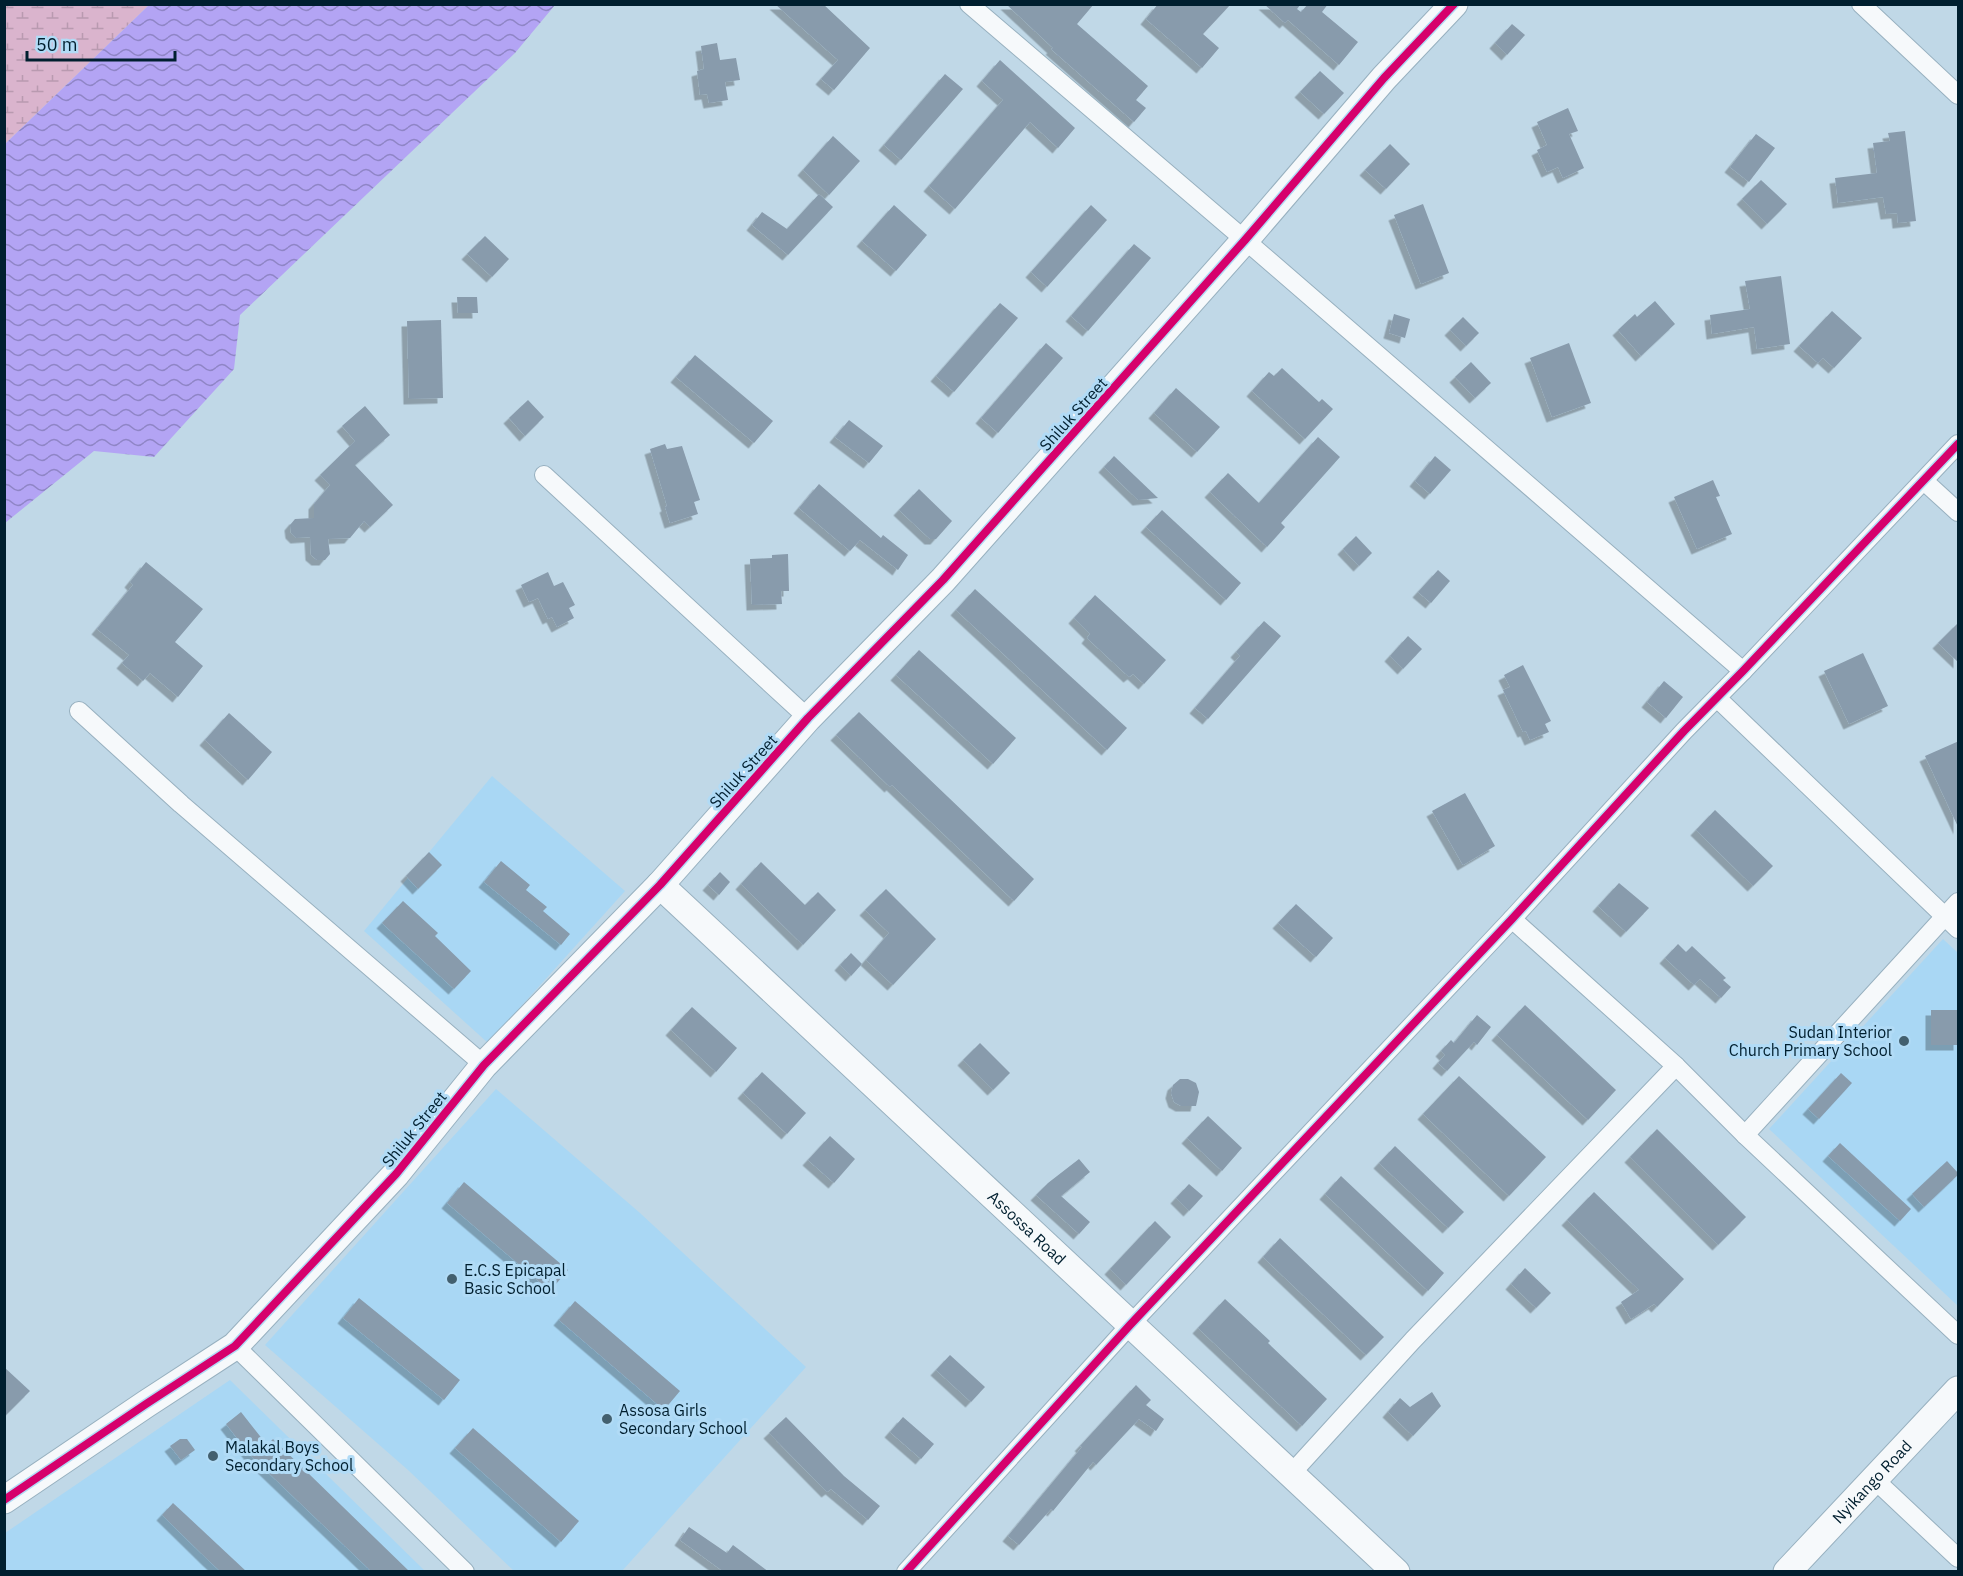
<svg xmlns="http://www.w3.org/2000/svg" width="1963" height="1576" viewBox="0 0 1963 1576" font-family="'IBM Plex Sans',sans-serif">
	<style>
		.built { fill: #a9d7f4 }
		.wetland { fill: url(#wetland-marsh) }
		.water { fill: url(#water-waves) }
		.building { fill: #889bac; filter: url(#shadow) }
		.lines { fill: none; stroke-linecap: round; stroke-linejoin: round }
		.street-casing { stroke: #97b0bf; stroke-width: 20 }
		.secondary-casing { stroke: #97b0bf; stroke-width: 29 }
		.street { stroke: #f6f9fb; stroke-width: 18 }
		.secondary { stroke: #f6f9fb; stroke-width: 27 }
		.cycleway-casing { stroke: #b1dbf6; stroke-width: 11 }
		.cycleway { stroke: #d6006c; stroke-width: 8 }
		.poi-dot { fill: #43606f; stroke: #b1dbf6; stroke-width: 2 }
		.labels { text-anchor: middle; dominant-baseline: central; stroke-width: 6; stroke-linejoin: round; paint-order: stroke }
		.street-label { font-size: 16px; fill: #001f2f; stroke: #b1dbf6 }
		.poi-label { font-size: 16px; fill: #001f2f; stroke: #b1dbf6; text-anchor: start }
	</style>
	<defs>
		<pattern id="wetland-marsh" width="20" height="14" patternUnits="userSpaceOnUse" patternTransform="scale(1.5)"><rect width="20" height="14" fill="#dab4cd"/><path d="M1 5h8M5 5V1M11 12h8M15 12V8" fill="none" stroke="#b99ab0"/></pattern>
		<pattern id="water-waves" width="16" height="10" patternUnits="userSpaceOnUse" patternTransform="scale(1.5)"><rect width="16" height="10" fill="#b3a4f4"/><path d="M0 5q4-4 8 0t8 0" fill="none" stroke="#8f85c6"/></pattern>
		<filter id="shadow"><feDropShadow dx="-5.5" dy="5.5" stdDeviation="0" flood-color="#0004"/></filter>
	</defs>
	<rect width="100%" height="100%" fill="#c0d8e7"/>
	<g class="built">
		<polygon points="492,776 625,891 488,1043 364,931"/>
		<polygon points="1943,939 1958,953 1958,1306 1769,1129"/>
		<polygon points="496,1089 640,1213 806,1367 622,1571 515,1572 408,1470 265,1345"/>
		<polygon points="230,1380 425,1571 5,1572 5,1533"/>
	</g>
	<polygon class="wetland" points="5,4 149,4 149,5 5,144"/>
	<polygon class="water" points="149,5 555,5 515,53 240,315 234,369 154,457 94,451 5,523 5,144"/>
	<g class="building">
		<polygon points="775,4 823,4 870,48 834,90 821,79 838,60"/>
		<polygon points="1006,4 1094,4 1077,24 1148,86 1136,100 1146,108 1134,122 1051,49 1053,48"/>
		<polygon points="1158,4 1231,4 1203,34 1219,48 1202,68 1146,19"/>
		<polygon points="1264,4 1301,4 1297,9 1301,12 1308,4 1328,4 1322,12 1358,42 1339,65 1288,20 1285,23"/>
		<polygon points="1512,24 1525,35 1507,55 1495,43"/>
		<polygon points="717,43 720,60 736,58 740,80 725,82 728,100 709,103 707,94 700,95 697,71 704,69 701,46"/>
		<polygon points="1000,60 1075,128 1058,148 1030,122 955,209 929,186 1003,100 982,81"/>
		<polygon points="1320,71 1344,93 1324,114 1300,92"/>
		<polygon points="945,74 963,89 901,160 884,145"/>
		<polygon points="1568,108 1578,131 1569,134 1584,168 1563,178 1558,167 1547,172 1537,150 1547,145 1537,122"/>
		<polygon points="1905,131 1916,221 1898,223 1897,213 1886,214 1883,197 1838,203 1835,178 1877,173 1873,143 1890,141 1888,133"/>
		<polygon points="1756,134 1775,148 1749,182 1730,167"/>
		<polygon points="833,136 860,161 829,195 803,170"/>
		<polygon points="1390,144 1410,164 1386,189 1365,170"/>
		<polygon points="1761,180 1787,204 1767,224 1742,199"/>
		<polygon points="819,194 833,207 788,255 752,225 762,212 787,229"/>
		<polygon points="1423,204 1449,273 1421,284 1394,215"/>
		<polygon points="894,205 927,235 896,271 862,241"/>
		<polygon points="1091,205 1107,220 1047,287 1031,272"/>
		<polygon points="485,236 509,259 492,277 467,254"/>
		<polygon points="1134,244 1151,258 1088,331 1071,316"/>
		<polygon points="1781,276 1790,344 1757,349 1754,327 1712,334 1710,315 1750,309 1745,281"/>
		<polygon points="457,297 477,297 478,313 458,313"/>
		<polygon points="1655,301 1675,324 1641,356 1618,330 1635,314 1637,317"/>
		<polygon points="1000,303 1018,318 954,392 936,376"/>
		<polygon points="1832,311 1862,338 1834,368 1823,358 1818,363 1799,346"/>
		<polygon points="1394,314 1410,319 1405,338 1389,333"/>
		<polygon points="1463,317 1479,333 1466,346 1450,330"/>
		<polygon points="441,320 443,398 409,399 407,321"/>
		<polygon points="1046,343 1063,358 998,433 981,418"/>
		<polygon points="1569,343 1591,403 1552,417 1530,358"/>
		<polygon points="695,355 773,421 754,443 676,377"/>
		<polygon points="1471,362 1491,383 1475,398 1455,377"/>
		<polygon points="1282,368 1319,402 1322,399 1333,409 1305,439 1252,391 1269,372 1274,376"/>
		<polygon points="1176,388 1220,427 1197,452 1154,413"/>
		<polygon points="528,400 544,417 525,436 509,418"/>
		<polygon points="365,406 390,435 355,465 393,505 370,527 364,521 350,538 328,539 330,554 325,560 317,560 311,555 310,537 296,538 291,533 290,525 295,519 314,518 314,504 330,485 320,475 355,441 342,426"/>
		<polygon points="849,420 883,446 869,463 835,437"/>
		<polygon points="1318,437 1340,457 1281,523 1285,527 1267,547 1210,492 1228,473 1259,503"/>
		<polygon points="665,444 667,449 682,446 700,500 694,502 698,514 670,523 665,507 667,506 650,449"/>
		<polygon points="1114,456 1158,498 1138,500 1104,467"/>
		<polygon points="1435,456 1451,470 1430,494 1415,481"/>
		<polygon points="1713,480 1720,496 1716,497 1732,534 1697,549 1674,497"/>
		<polygon points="819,484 881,538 883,535 908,555 898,570 860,540 850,551 799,508"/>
		<polygon points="919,489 952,521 936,539 930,539 899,510"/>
		<polygon points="1162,510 1241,583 1226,600 1146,527"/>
		<polygon points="1356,536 1372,553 1359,566 1343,549"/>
		<polygon points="788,554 789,591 781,591 782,604 752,605 750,559 772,558 772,555"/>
		<polygon points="146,562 203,609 175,642 203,666 178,697 150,673 143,681 122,663 129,655 97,629 133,585 130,582"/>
		<polygon points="1438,570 1450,581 1431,603 1418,592"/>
		<polygon points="548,572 554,586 563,582 575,605 569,608 574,618 557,627 552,617 548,619 538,598 529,602 521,585"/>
		<polygon points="975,589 1127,728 1107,750 956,610"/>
		<polygon points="1095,595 1166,660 1144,684 1133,674 1129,677 1087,638 1090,634 1074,618"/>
		<polygon points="1264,621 1281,636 1208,719 1195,708 1240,656 1236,652"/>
		<polygon points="1959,622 1959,663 1938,643"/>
		<polygon points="1408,636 1422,649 1403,669 1390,656"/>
		<polygon points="919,650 1016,738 993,764 896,675"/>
		<polygon points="1863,653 1888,706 1849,724 1824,671"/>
		<polygon points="1523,665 1551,721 1545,724 1549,732 1530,740 1526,731 1523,732 1503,690 1510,687 1504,675"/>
		<polygon points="1664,681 1683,697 1666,718 1647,702"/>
		<polygon points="859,712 1034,879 1014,901 892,785 890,787 836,735"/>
		<polygon points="229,713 272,752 248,780 205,740"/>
		<polygon points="1959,741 1959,829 1925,756"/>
		<polygon points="1465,793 1495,846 1463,865 1432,811"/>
		<polygon points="1715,810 1773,866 1753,886 1696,830"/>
		<polygon points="429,852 442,865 418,889 406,876"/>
		<polygon points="501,861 530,885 526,890 547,907 543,911 570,934 561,945 484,882"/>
		<polygon points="761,862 805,905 818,892 836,910 803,945 741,884"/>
		<polygon points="720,872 730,882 719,895 708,885"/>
		<polygon points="1619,883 1649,908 1626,932 1598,906"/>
		<polygon points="886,889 936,939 893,985 866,960 889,933 865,910"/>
		<polygon points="403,901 438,933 435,936 471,971 454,989 382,923"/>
		<polygon points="1296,904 1333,938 1316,957 1278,923"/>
		<polygon points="1678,944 1686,952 1692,946 1726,978 1723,980 1731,987 1721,998 1700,979 1694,985 1665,958"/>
		<polygon points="851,953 862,964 851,976 840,965"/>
		<polygon points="1525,1005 1616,1090 1588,1120 1497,1035"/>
		<polygon points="692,1007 737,1048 716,1072 671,1030"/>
		<rect x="1931" y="1010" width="28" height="35"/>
		<polygon points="1477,1015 1491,1027 1477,1045 1474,1042 1447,1071 1438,1063 1445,1055 1441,1051 1451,1040 1454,1043"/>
		<polygon points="980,1043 1010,1073 993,1090 963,1060"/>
		<polygon points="762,1072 806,1113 787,1134 743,1093"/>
		<polygon points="1841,1073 1852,1083 1819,1119 1808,1109"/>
		<polygon points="1459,1076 1546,1157 1509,1196 1423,1114"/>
		<polygon points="1180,1079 1188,1079 1196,1083 1199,1092 1196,1106 1181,1106 1174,1102 1171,1093 1173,1085"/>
		<polygon points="1208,1116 1242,1148 1222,1171 1187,1138"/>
		<polygon points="1657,1129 1746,1217 1718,1245 1630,1157"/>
		<polygon points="830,1136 855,1159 834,1183 808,1160"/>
		<polygon points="1840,1143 1911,1209 1900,1221 1828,1156"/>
		<polygon points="1395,1146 1464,1212 1448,1228 1379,1163"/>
		<polygon points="1079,1159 1090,1172 1061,1196 1090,1222 1079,1234 1036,1195 1048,1183"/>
		<polygon points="1947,1161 1959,1174 1924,1207 1912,1194"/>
		<polygon points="1341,1176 1444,1273 1428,1291 1325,1194"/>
		<polygon points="464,1182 568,1270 550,1291 447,1203"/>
		<polygon points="1189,1184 1203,1196 1189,1211 1176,1198"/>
		<polygon points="1594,1192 1684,1279 1657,1307 1654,1304 1631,1319 1621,1302 1639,1290 1567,1220"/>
		<polygon points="1155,1221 1171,1237 1126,1285 1110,1269"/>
		<polygon points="1280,1238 1384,1337 1366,1355 1263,1257"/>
		<polygon points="1525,1268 1551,1293 1536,1308 1511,1284"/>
		<polygon points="359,1298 460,1380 444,1400 343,1318"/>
		<polygon points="1225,1299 1270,1341 1268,1343 1327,1399 1302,1426 1198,1328"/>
		<polygon points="575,1301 680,1391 664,1410 559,1320"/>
		<polygon points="950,1355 985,1387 971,1402 936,1370"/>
		<polygon points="4,1367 30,1391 4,1417"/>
		<polygon points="1136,1385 1151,1400 1146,1405 1164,1419 1156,1431 1139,1419 1096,1465 1093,1462 1053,1511 1051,1509 1019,1545 1008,1536 1082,1447 1080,1446"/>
		<polygon points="1432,1392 1441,1406 1413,1436 1388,1412 1400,1398 1410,1407"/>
		<polygon points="241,1412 267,1445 273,1439 410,1572 372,1572 251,1456 226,1424"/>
		<polygon points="786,1417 844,1476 880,1506 868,1520 831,1489 827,1492 769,1433"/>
		<polygon points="903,1417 934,1444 921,1459 890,1432"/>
		<polygon points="473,1428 579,1521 561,1542 455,1448"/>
		<polygon points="180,1439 187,1439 195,1450 181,1460 170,1446"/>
		<polygon points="173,1503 186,1515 247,1572 221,1572 208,1560 162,1515"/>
		<polygon points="689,1527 727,1553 733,1545 769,1572 724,1572 680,1540"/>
	</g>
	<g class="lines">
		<defs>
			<g id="street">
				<polyline points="969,4 1245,240 1743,671"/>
				<polyline points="1861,4 1958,95"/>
				<polyline points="544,475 808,718"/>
				<polyline points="1924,481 1958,512"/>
				<polyline points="1717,698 1958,929"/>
				<polyline points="79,711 181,804 484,1065"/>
				<polyline points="1512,919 1676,1066 1745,1135 1958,1335"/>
				<polyline points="1745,1135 1958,902"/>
				<polyline points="235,1346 465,1572"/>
				<polyline points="1290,1475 1413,1340 1676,1066"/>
				<polyline points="1874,1479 1958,1558"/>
				<polyline points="906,1572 1130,1325 1512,919 1684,731 1743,671 1958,444"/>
			</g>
			<g id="secondary">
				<path id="s1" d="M 660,885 L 1396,1572"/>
				<polyline points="4,1500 146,1404 235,1346 396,1174 484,1065 660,885 808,718 943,580 1245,240 1384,78 1454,4"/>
				<path id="s2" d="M 1787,1572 L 1958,1390"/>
			</g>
		</defs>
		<use href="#street" class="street-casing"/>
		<use href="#secondary" class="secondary-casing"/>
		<use href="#street" class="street"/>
		<use href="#secondary" class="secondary"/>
		<defs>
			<g id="cycleway">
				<polyline points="4,1500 146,1404 235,1346 396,1174 484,1065 660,885 808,718 943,580 1245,240 1384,78 1454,4"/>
				<polyline points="906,1572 1130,1325 1512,919 1684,731 1743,671 1958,444"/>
			</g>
		</defs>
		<use href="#cycleway" class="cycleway-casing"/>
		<use href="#cycleway" class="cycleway"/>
	</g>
	<g class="poi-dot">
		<circle cx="1904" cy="1041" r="6"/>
		<circle cx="452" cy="1279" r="6"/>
		<circle cx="607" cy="1419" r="6"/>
		<circle cx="213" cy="1456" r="6"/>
	</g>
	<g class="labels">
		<g class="street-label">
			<text transform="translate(1073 414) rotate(-48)">Shiluk Street</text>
			<text transform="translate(743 771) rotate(-48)">Shiluk Street</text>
			<text transform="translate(414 1129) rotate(-51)">Shiluk Street</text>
			<text stroke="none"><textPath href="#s1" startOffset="502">Assossa Road</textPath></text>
			<text stroke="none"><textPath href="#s2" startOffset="124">Nyikango Road</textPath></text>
		</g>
		<g class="poi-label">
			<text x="1892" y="1032" text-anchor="end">Sudan Interior<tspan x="1892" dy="18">Church Primary School</tspan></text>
			<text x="464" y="1270">E.C.S Epicapal<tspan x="464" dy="18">Basic School</tspan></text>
			<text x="619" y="1410">Assosa Girls<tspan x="619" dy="18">Secondary School</tspan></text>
			<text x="225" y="1447">Malakal Boys<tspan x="225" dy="18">Secondary School</tspan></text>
		</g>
	</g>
	<rect width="1963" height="1576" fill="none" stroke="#001f2f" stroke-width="12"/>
	<path d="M27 51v9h148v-9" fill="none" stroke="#001f2f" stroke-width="3"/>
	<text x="36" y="51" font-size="18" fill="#001f2f" stroke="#b1dbf6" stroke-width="4.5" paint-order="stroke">50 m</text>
</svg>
